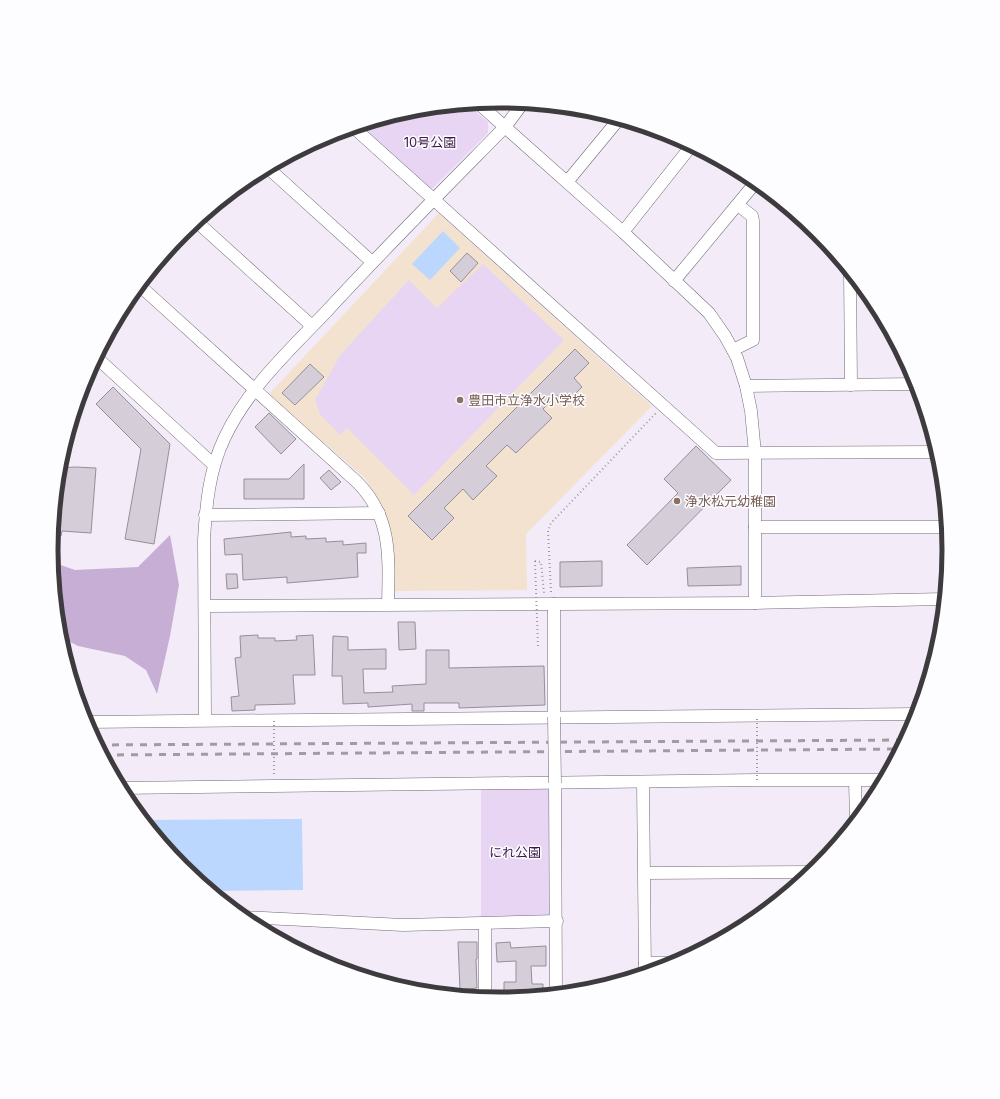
<svg xmlns="http://www.w3.org/2000/svg" width="1000" height="1099" viewBox="0 0 1000 1099" font-family="Inter,'Noto Sans JP',sans-serif">
	<style>
		.education { fill: #f3e2d0 }
		.green { fill: #e8d5f4 }
		.forest { fill: #c6aed4 }
		.water { fill: #bbd7fd }
		.building { fill: #d5ced9; stroke: #968f9a }
		.lines { fill: none; stroke-linecap: round; stroke-linejoin: round }
		.minor-casing { stroke: #706a74; stroke-width: 13 }
		.path { stroke: #9f9aa2; stroke-width: 2; stroke-dasharray: 1 3; stroke-linecap: butt }
		.minor { stroke: #fff; stroke-width: 12 }
		.rail { stroke: #a19ca4; stroke-width: 3; stroke-dasharray: 7 7; stroke-linecap: butt }
		.minor-bridge-casing { stroke: #706a74; stroke-width: 13; stroke-linecap: butt }
		.path-bridge { stroke: #9f9aa2; stroke-width: 2; stroke-dasharray: 1 3; stroke-linecap: butt }
		.minor-bridge { stroke: #fff; stroke-width: 12 }
		.education-dot { fill: #8d6e63; stroke: #fdfcfe; stroke-width: 1.5 }
		.labels { text-anchor: middle; dominant-baseline: central; stroke-width: 3; stroke-linejoin: round; paint-order: stroke }
		.park-label { font-size: 13px; fill: #381848; stroke: #fdfcfe }
		.education-label { font-size: 13px; fill: #785e54; stroke: #fdfcfe; text-anchor: start }
		.rim { fill: none; stroke: #3e3b3f; stroke-width: 5 }
	</style>
	<rect width="100%" height="100%" fill="#f3ecf8"/>
	<polygon class="education" points="439,213 652,406 526,534 527,590 393,591 392,541 384,508 365,478 268,395"/>
	<g class="green">
		<polygon points="467,104 488,122 488,133 431,190 358,126 413,109"/>
		<polygon points="483,264 564,340 414,495 347,428 340,435 320,414 315,400 341,354 409,280 437,308"/>
		<polygon points="549,787 550,916 481,918 481,788"/>
	</g>
	<polygon class="forest" points="170,535 179,585 170,636 157,694 146,670 125,656 78,646 59,636 52,562 75,570 138,567"/>
	<g class="water">
		<polygon points="443,231 460,248 430,280 412,264"/>
		<polygon points="302,819 303,890 212,891 182,867 144,820"/>
	</g>
	<g class="building">
		<polygon points="467,253 478,263 461,282 450,271"/>
		<polygon points="575,349 589,363 574,378 582,387 565,404 557,395 543,409 552,418 516,453 507,445 486,466 497,476 473,500 463,489 444,508 454,518 432,540 408,516"/>
		<polygon points="310,364 324,377 295,405 282,393"/>
		<polygon points="113,387 170,444 154,544 125,539 141,449 96,404"/>
		<polygon points="269,413 296,439 281,454 255,427"/>
		<polygon points="696,446 731,480 647,565 627,545 678,493 664,479"/>
		<polygon points="304,464 304,499 244,499 244,479 289,479"/>
		<polygon points="75,467 96,468 91,533 62,531 61,536 53,533 55,512 56,513 59,468"/>
		<polygon points="329,470 341,482 331,490 320,478"/>
		<polygon points="291,532 291,537 306,536 306,539 326,538 326,542 343,541 343,545 366,543 366,553 357,553 358,577 287,583 287,577 243,580 242,554 225,555 224,539"/>
		<polygon points="602,561 602,586 560,587 560,562"/>
		<polygon points="741,566 741,585 688,586 687,568"/>
		<polygon points="226,574 237,574 238,588 227,589"/>
		<polygon points="398,622 415,622 416,649 399,650"/>
		<polygon points="258,635 258,638 275,638 275,641 297,640 296,636 313,635 315,675 293,675 295,704 255,705 255,710 232,711 231,697 239,696 235,658 241,657 240,636"/>
		<polygon points="333,636 348,637 348,650 386,649 386,669 363,669 364,693 393,692 392,686 426,684 426,650 449,650 449,668 544,666 545,705 459,708 459,703 424,703 424,711 412,711 412,704 368,707 368,703 343,704 342,676 332,676"/>
		<polygon points="458,942 477,942 477,959 476,959 477,988 460,990"/>
		<polygon points="510,942 511,948 546,946 546,966 531,966 532,984 543,984 543,994 526,996 526,994 504,994 504,982 516,982 516,961 497,962 496,943"/>
	</g>
	<g class="lines">
		<defs>
			<g id="minor">
				<polyline points="478,103 623,232 709,313 725,336 737,358 746,386 751,411 755,453 755,603"/>
				<polyline points="353,127 716,453 937,452"/>
				<polyline points="267,167 372,262"/>
				<polyline points="567,182 619,119"/>
				<polyline points="196,221 312,326"/>
				<polyline points="623,232 692,145"/>
				<polyline points="850,271 851,385"/>
				<polyline points="674,281 756,182"/>
				<path d="M 139,285 L 357,482 C 392,517 389,557 388,604"/>
				<polyline points="733,350 753,340 753,221 752,216 738,205"/>
				<polyline points="96,357 214,465"/>
				<polyline points="746,386 917,384"/>
				<polyline points="205,515 379,513"/>
				<polyline points="755,527 947,527"/>
				<polyline points="554,604 554,717"/>
				<polyline points="205,606 755,603 944,599"/>
				<path d="M 205,720 L 204,540 C 206,505 209,471 224,439 C 247,389 289,351 326,312 C 384,249 445,188 505,127 L 523,103"/>
				<polyline points="86,722 917,714"/>
				<polyline points="855,781 856,821"/>
				<polyline points="555,783 556,993"/>
				<polyline points="643,783 645,972"/>
				<polyline points="121,788 757,780 883,780"/>
				<polyline points="645,873 811,872"/>
				<polyline points="243,917 403,925 557,921"/>
				<polyline points="485,924 485,997"/>
				<polyline points="645,963 674,963"/>
			</g>
		</defs>
		<use href="#minor" class="minor-casing"/>
		<g class="path">
			<polyline points="535,561 541,562 544,593"/>
			<polyline points="551,592 548,531 551,523 656,413"/>
		</g>
		<use href="#minor" class="minor"/>
		<g class="rail">
			<polyline points="98,745 905,740"/>
			<polyline points="103,755 900,749"/>
		</g>
		<defs>
			<polyline id="minor-bridge" points="554,717 555,783"/>
		</defs>
		<use href="#minor-bridge" class="minor-bridge-casing"/>
		<g class="path-bridge">
			<polyline points="535,561 538,647"/>
			<polyline points="274,721 274,776"/>
			<polyline points="757,780 757,716"/>
		</g>
		<use href="#minor-bridge" class="minor-bridge"/>
	</g>
	<g class="education-dot">
		<circle cx="460" cy="400" r="4"/>
		<circle cx="677" cy="501" r="4"/>
	</g>
	<g class="labels">
		<g class="park-label">
			<text x="430" y="142">10号公園</text>
			<text x="515" y="852">にれ公園</text>
		</g>
		<g class="education-label">
			<text x="468" y="400">豊田市立浄水小学校</text>
			<text x="685" y="501">浄水松元幼稚園</text>
		</g>
	</g>
	<path d="M0 0H1000V1099H0ZM58 550a442 442 0 1 1 884 0a442 442 0 1 1-884 0Z" fill="#fdfcfe" fill-rule="evenodd"/>
	<path class="rim" d="M58 550a442 442 0 1 1 884 0a442 442 0 1 1-884 0Z"/>
</svg>
